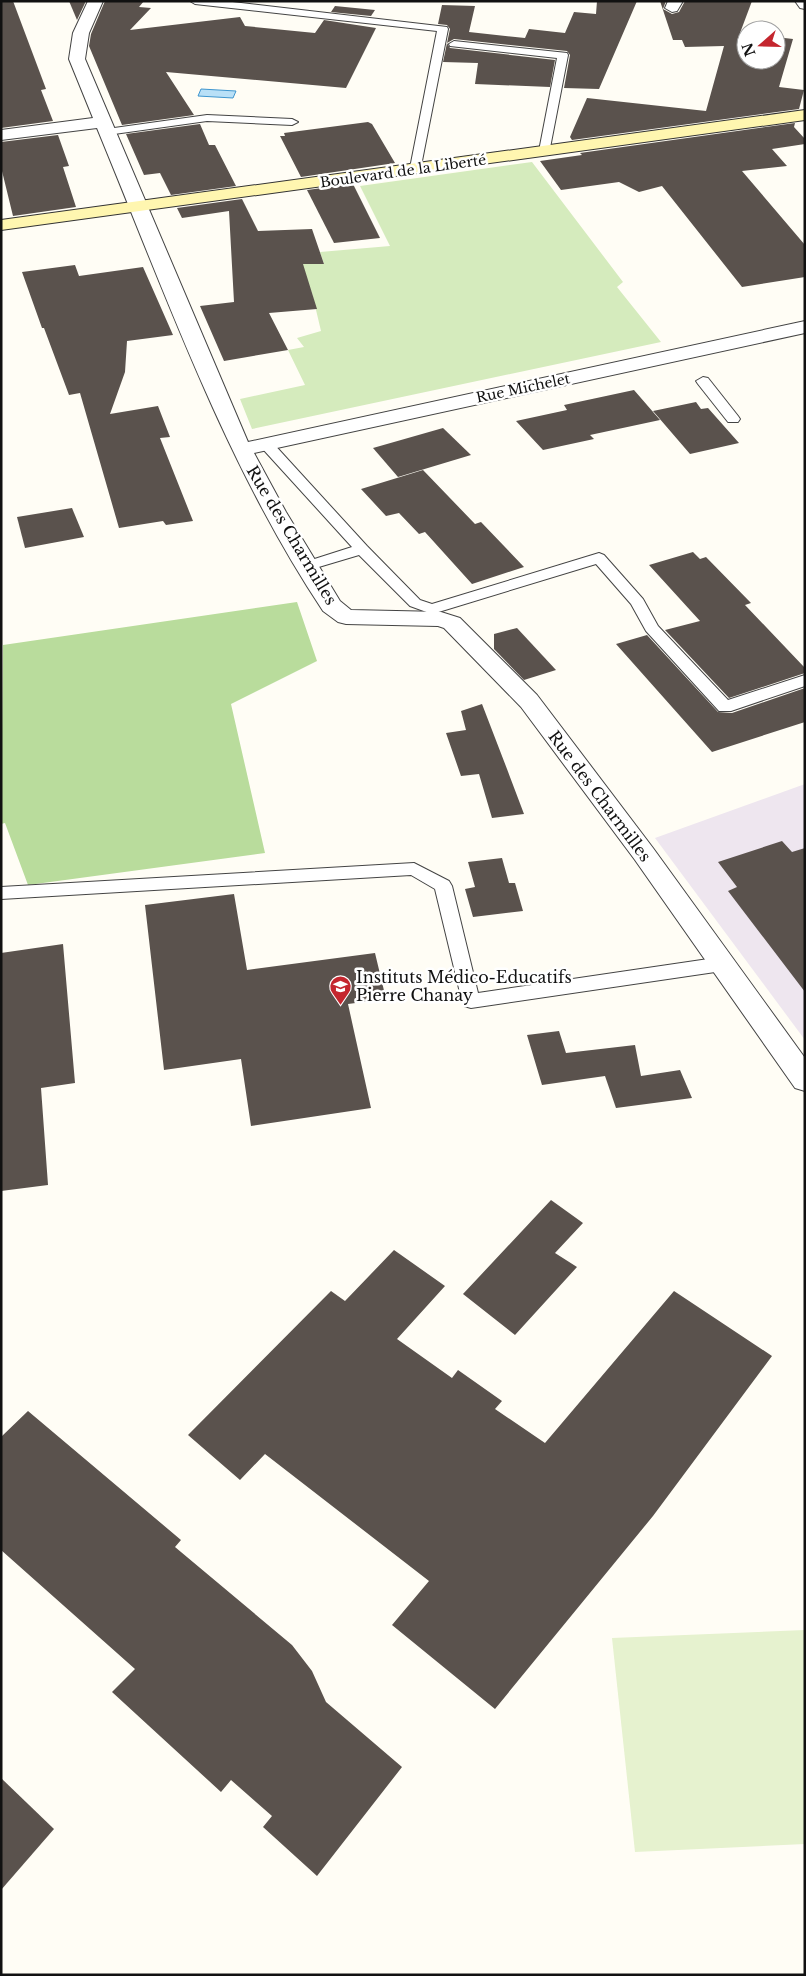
<svg xmlns="http://www.w3.org/2000/svg" width="806" height="1976" viewBox="0 0 806 1976" font-family="'Libre Baskerville',serif">
	<style>
		.industrial { fill: #eee6ef }
		.green { fill: #d5ebbd }
		.forest { fill: #b9dc9c }
		.pitch { fill: #e6f2cf }
		.water { fill: #b9e0f7; stroke: #3f96cf }
		.building { fill: #5a524d }
		.lines { fill: none; stroke-linecap: round; stroke-linejoin: round }
		.lane-casing { stroke: #444; stroke-width: 2 }
		.street-casing { stroke: #444; stroke-width: 2 }
		.secondary-casing { stroke: #333; stroke-width: 2 }
		.lane { fill: #fff; fill-rule: evenodd }
		.street { fill: #fff; fill-rule: evenodd }
		.secondary { fill: #fff6b0; fill-rule: evenodd }
		.labels { text-anchor: middle; dominant-baseline: central; stroke-width: 5; stroke-linejoin: round; paint-order: stroke }
		.far-street-label { font-size: 14px; fill: #111; stroke: #fff }
		.street-label { font-size: 16px; fill: #111; stroke: #fff }
		.poi-label { font-size: 16px; fill: #111; stroke: #fff; text-anchor: start }
	</style>
	<rect width="100%" height="100%" fill="#fffdf5"/>
	<polygon class="industrial" points="805,784 805,1040 655,838"/>
	<polygon class="green" points="532,162 623,282 617,287 661,342 252,429 240,399 305,385 288,350 304,347 297,338 321,331 312,293 299,264 324,264 320,252 390,246 360,186"/>
	<polygon class="forest" points="297,602 317,661 231,704 265,853 28,885 5,823 1,824 3,645"/>
	<polygon class="pitch" points="805,1630 805,1844 635,1852 612,1638"/>
	<polygon class="water" points="201,89 236,91 233,98 198,96"/>
	<g class="building">
		<polygon points="1,1 13,1 46,89 41,90 53,121 1,128"/>
		<polygon points="69,1 86,1 77,20"/>
		<polygon points="105,1 144,1 139,7 151,8 130,30 240,17 245,26 315,33 324,20 376,28 346,88 166,72 194,115 122,125 89,46 91,34"/>
		<polygon points="597,1 637,1 599,89 564,88 570,55 567,51 454,39 447,43 450,48 555,60 550,87 475,84 478,63 443,62 450,29 447,25 438,24 442,5 475,6 469,32 525,38 529,29 565,33 574,12 596,14"/>
		<polygon points="660,1 666,1 663,9 672,14 679,12 685,1 752,1 740,33 746,34 746,60 776,60 776,37 793,39 779,87 804,90 799,109 572,140 570,137 587,98 706,111 724,46 685,47 682,40 673,40"/>
		<polygon points="335,6 375,10 371,16 331,12"/>
		<polygon points="368,122 372,124 395,163 301,177 280,136 285,136 284,133"/>
		<polygon points="795,123 794,127 805,139 805,144 772,149 787,166 742,171 805,245 805,277 742,287 662,186 639,192 619,182 561,190 540,161 582,155 580,153"/>
		<polygon points="200,124 209,145 215,145 236,186 171,195 160,173 144,175 126,134"/>
		<polygon points="58,135 69,166 63,167 76,207 13,216 1,167 1,142"/>
		<polygon points="353,184 380,238 334,243 307,190"/>
		<polygon points="242,199 258,231 312,229 324,264 303,264 317,309 269,313 288,350 224,361 200,306 234,302 229,211 182,218 177,208"/>
		<polygon points="75,265 79,276 143,267 173,335 127,341 125,372 110,414 158,406 170,437 160,438 193,521 166,525 163,521 119,528 80,393 69,395 44,328 42,328 22,272"/>
		<polygon points="634,390 660,420 590,435 594,439 543,450 516,421 567,410 564,405"/>
		<polygon points="696,402 701,409 708,408 739,443 690,454 653,411"/>
		<polygon points="443,428 471,455 398,477 373,448"/>
		<polygon points="423,470 475,524 481,522 524,567 472,584 425,532 419,534 399,513 386,516 361,489"/>
		<polygon points="72,508 84,537 25,548 17,517"/>
		<polygon points="693,552 700,559 706,557 751,603 745,605 805,668 805,673 729,698 665,630 700,621 649,565"/>
		<polygon points="517,628 556,670 524,680 494,649 494,634"/>
		<polygon points="647,635 718,712 732,713 805,688 805,722 712,752 616,644"/>
		<polygon points="482,704 507,769 524,814 492,818 479,774 461,776 446,733 466,730 461,711"/>
		<polygon points="782,841 792,852 805,848 805,992 728,891 737,887 718,862"/>
		<polygon points="502,858 509,883 515,883 523,911 473,917 465,889 475,887 468,862"/>
		<polygon points="234,894 247,970 375,953 386,999 348,1004 371,1108 251,1126 241,1059 164,1070 145,905"/>
		<polygon points="63,944 75,1083 41,1088 48,1185 1,1191 1,953"/>
		<polygon points="559,1031 566,1053 635,1045 641,1076 680,1070 692,1098 616,1108 605,1076 542,1085 527,1035"/>
		<polygon points="551,1200 583,1223 555,1253 577,1267 515,1335 463,1294"/>
		<polygon points="394,1250 445,1286 397,1339 452,1378 458,1370 502,1401 495,1409 545,1443 674,1291 772,1356 653,1516 495,1709 392,1625 429,1581 265,1454 240,1480 188,1435 331,1291 345,1301"/>
		<polygon points="28,1411 181,1540 175,1547 292,1645 312,1671 326,1702 402,1767 317,1876 263,1827 272,1816 231,1780 221,1792 112,1692 135,1669 1,1550 1,1437"/>
		<polygon points="1,1778 54,1829 1,1890"/>
	</g>
	<g class="lines">
		<defs>
			<g id="lane">
				<polygon points="190,1 224,1 447,27 448,29 421,166 412,173 406,170 411,163 437,31 195,4"/>
				<polygon points="454,41 567,53 568,55 549,153 545,154 539,151 557,58 450,46 449,44"/>
				<polygon points="207,115 292,119 298,122 292,125 207,121 107,135 101,132 107,129"/>
				<polygon points="703,377 708,378 738,416 740,419 738,422 728,422 698,384 696,381"/>
				<polygon points="266,440 271,441 367,546 420,600 432,604 599,553 604,555 643,599 658,626 728,700 805,675 805,686 731,711 719,711 646,631 631,604 596,564 432,614 410,606 359,555 312,569 302,569 299,566 302,563 352,547 261,447 259,444 261,441"/>
				<polygon points="414,863 449,881 452,886 478,993 722,957 729,959 731,964 729,969 722,971 471,1008 464,1006 462,1001 435,889 411,875 1,899 1,887"/>
			</g>
			<g id="street">
				<path d="M 88,1 L 103,1 L 89,33 L 85,59 L 248,442 L 805,321 L 805,333 L 254,453 L 286,512 L 340,601 L 351,610 L 441,612 L 460,618 L 537,695 L 653,848 L 805,1058 L 805,1091 L 795,1088 L 635,860 L 521,707 L 444,628 L 438,626 L 346,624 L 338,622 L 323,611 C 224,462 165,292 97,128 L 1,140 L 1,130 L 93,118 L 69,59 L 73,33 Z"/>
				<polygon points="668,1 683,1 677,11 672,12 665,8"/>
				<polygon points="795,1 805,1 805,9 800,8"/>
			</g>
			<polygon id="secondary" points="805,110 805,120 1,230 1,220"/>
		</defs>
		<use href="#lane" class="lane-casing"/>
		<use href="#street" class="street-casing"/>
		<use href="#secondary" class="secondary-casing"/>
		<use href="#lane" class="lane"/>
		<use href="#street" class="street"/>
		<use href="#secondary" class="secondary"/>
	</g>
	<defs>
		<symbol id="school-pin" viewBox="-11 -11 22 30"><path d="M0 17L-7.5 6A9.5 9.5 0 1 1 7.5 6Z" fill="#c4262e" stroke="#fff"/><path d="M0-5L7-2L0 1L-7-2ZM-4 1L0 2.5L4 1V4Q0 6-4 4Z" fill="#fff"/></symbol>
	</defs>
	<g fill-rule="evenodd">
		<use href="#school-pin" x="328" y="974" width="25" height="34"/>
	</g>
	<g class="labels">
		<g class="far-street-label">
			<text transform="translate(403 171) rotate(-8)">Boulevard de la Liberté</text>
			<text transform="translate(523 388) rotate(-12)">Rue Michelet</text>
		</g>
		<g class="street-label">
			<text transform="translate(292 535) rotate(59)">Rue des Charmilles</text>
			<text transform="translate(600 796) rotate(53)">Rue des Charmilles</text>
		</g>
		<g class="poi-label">
			<text x="356" y="977">Instituts Médico-Educatifs<tspan x="356" dy="18">Pierre Chanay</tspan></text>
		</g>
	</g>
	<rect width="806" height="1976" fill="none" stroke="#111111" stroke-width="5"/>
	<g transform="translate(761 45) rotate(250)"><circle r="24" fill="#ffffff" stroke="#a0a0a0"/>
	<path d="M0-4L9 19L0 12L-9 19Z" fill="#c4262e"/>
	<text y="-8" font-size="14" font-weight="bold" text-anchor="middle" fill="#111111">N</text>
	</g>
</svg>
